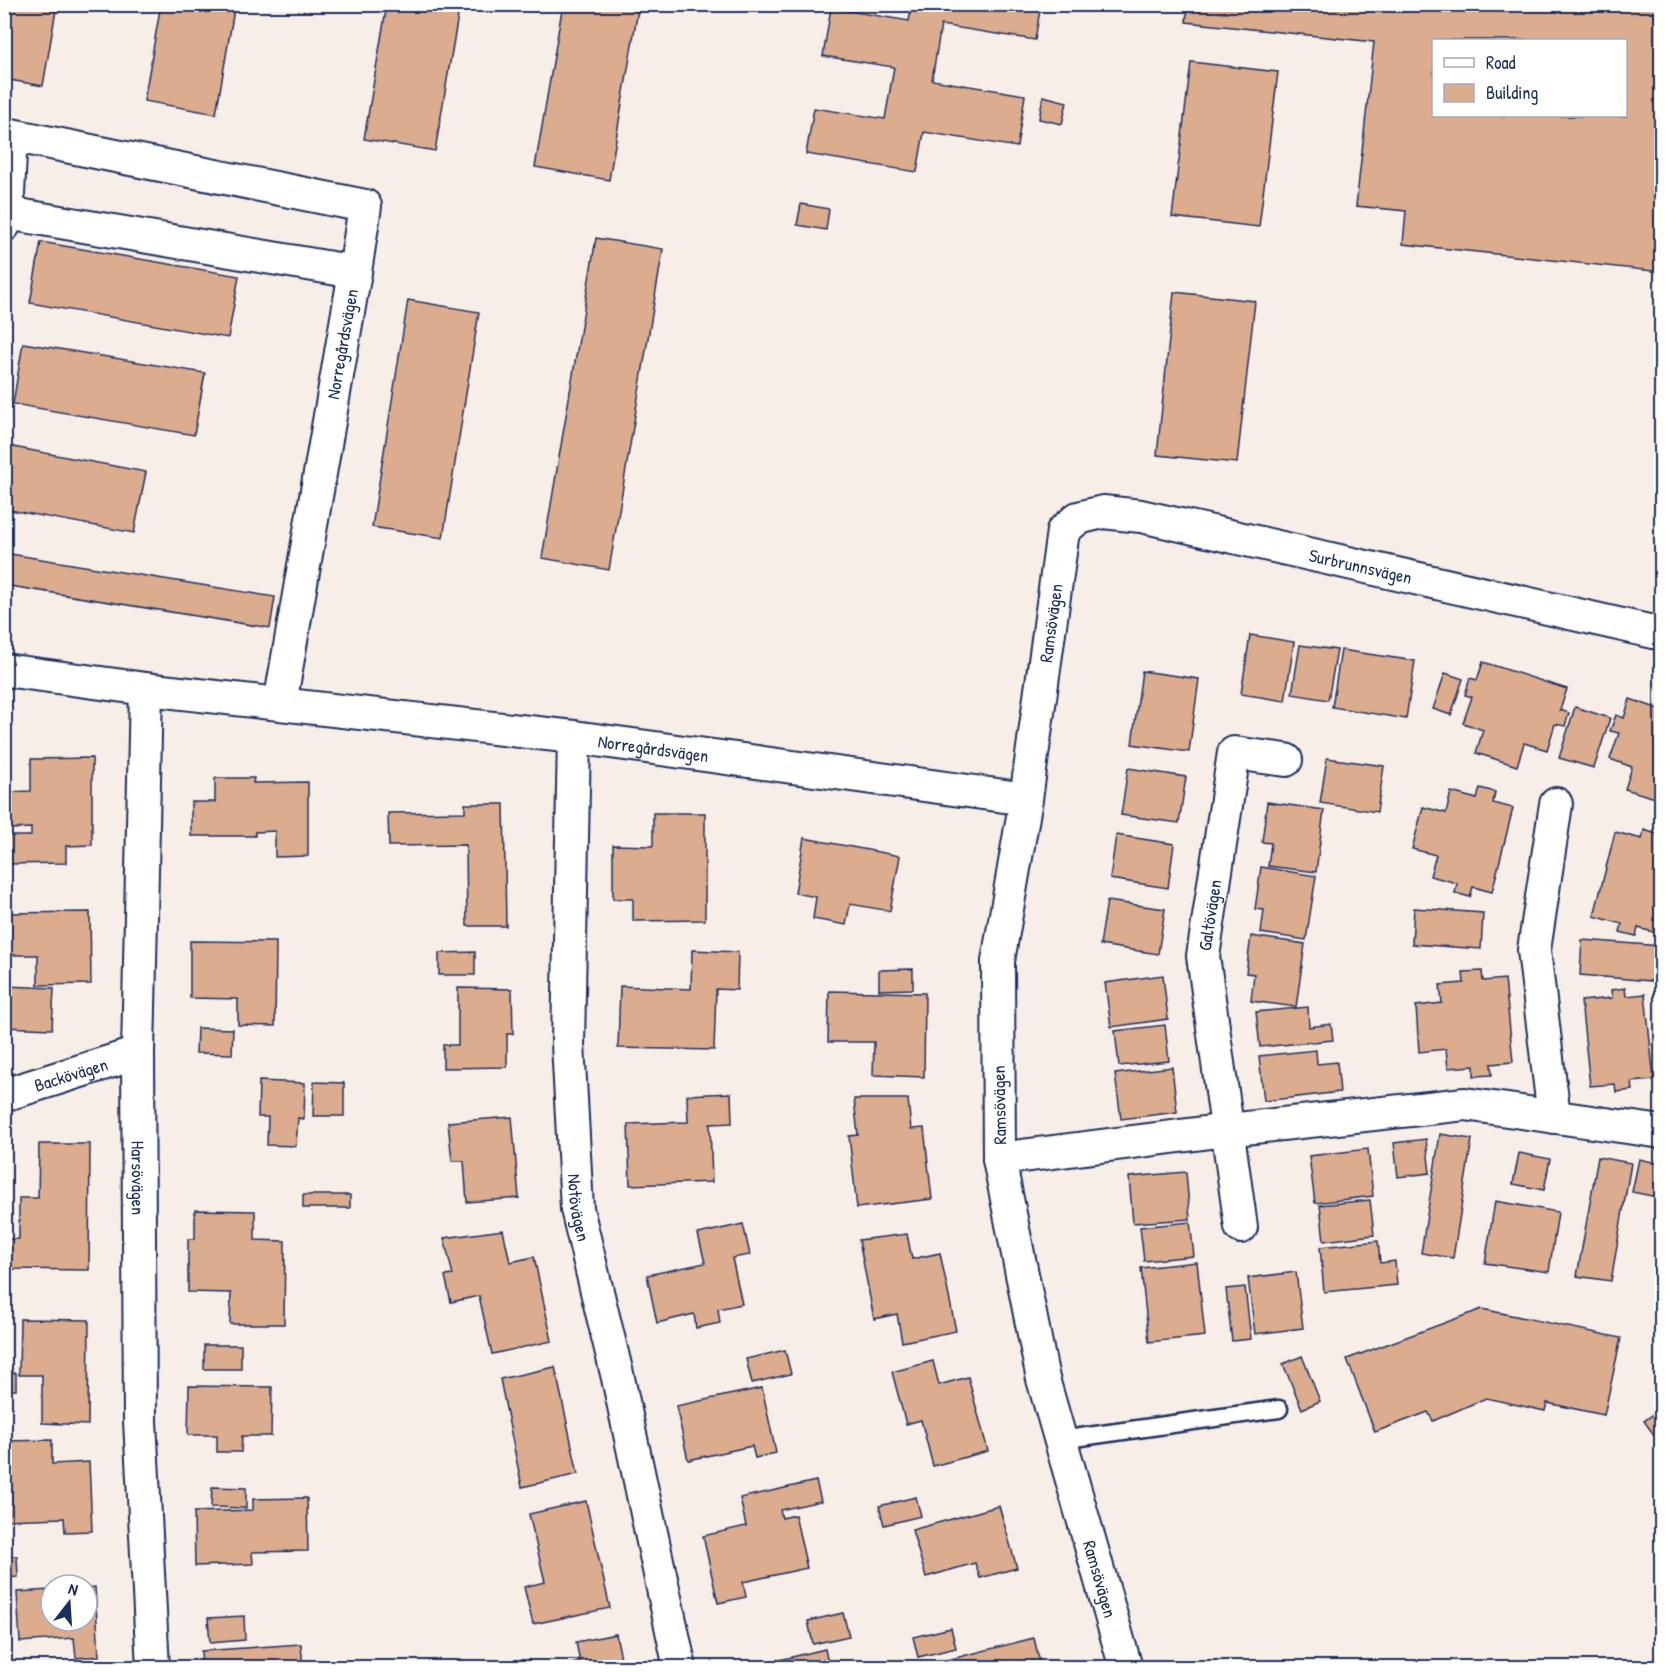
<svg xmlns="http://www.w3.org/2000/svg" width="1666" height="1672" viewBox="0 0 1666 1672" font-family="'Patrick Hand',sans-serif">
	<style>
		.building { fill: #dcac8e; stroke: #1b2f5e; stroke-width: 1.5; fill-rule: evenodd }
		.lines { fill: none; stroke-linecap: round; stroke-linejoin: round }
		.lane-casing { stroke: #1b2f5e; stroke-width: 21 }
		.street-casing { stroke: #1b2f5e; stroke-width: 36 }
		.lane { stroke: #fff; stroke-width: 16 }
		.street { stroke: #fff; stroke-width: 32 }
		.labels { text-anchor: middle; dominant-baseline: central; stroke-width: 4.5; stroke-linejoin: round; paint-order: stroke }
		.street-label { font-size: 18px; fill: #1b2f5e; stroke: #fff }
	</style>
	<rect width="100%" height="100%" fill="#f8eee8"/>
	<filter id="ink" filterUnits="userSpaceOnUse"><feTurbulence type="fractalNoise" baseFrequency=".0167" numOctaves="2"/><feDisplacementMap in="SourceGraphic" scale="12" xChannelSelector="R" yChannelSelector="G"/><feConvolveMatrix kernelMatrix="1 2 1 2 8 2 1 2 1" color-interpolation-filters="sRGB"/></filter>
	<g filter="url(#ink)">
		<g class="building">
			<polygon points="4,4 57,4 43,86 4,79"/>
			<polygon points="161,4 235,4 216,114 144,101"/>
			<polygon points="387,4 460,4 435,151 364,139"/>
			<polygon points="563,4 639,4 609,180 535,167"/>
			<polygon points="912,4 1041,4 1035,40 941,25 932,80 1025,95 1017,147 924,132 917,172 806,154 814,108 885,119 894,67 823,56 831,8 909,21"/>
			<path d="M 1188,4 L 1627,4 L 1662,8 L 1662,272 L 1403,244 L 1406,211 L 1356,206 L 1374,42 L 1186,22 ZM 1434,40 L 1626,40 L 1626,116 L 1434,116 Z"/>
			<polygon points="1191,62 1278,72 1259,227 1172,217"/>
			<polygon points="1043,96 1067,102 1062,124 1039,119"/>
			<polygon points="801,204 829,209 826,230 797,225"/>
			<polygon points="596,238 663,249 609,570 542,558"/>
			<polygon points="41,242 239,276 228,338 30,303"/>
			<polygon points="1174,292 1255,301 1237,463 1157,455"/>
			<polygon points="408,300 479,312 443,538 372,527"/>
			<polygon points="23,343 205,373 194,435 13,404"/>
			<polygon points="8,446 146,472 134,533 4,509 4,465"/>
			<polygon points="4,553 275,597 270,628 4,585"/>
			<polygon points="1250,635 1294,642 1285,701 1241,694"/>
			<polygon points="1300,645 1337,650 1328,700 1292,694"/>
			<polygon points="1341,650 1415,661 1406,719 1332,707"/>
			<polygon points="1483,662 1567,689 1560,710 1569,713 1565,726 1555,724 1547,750 1524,743 1517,766 1476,753 1483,730 1463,723 1472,697 1465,695 1470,678 1477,680"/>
			<polygon points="1142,671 1199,679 1189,752 1132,744"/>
			<polygon points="1445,673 1463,679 1451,715 1433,709"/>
			<polygon points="1630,699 1662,710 1662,800 1625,789 1632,767 1610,759 1619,733 1610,731 1616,715 1624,718"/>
			<polygon points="1575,707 1610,718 1594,768 1559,758"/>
			<polygon points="92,758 92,845 66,846 66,863 5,864 5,836 31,836 31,828 9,829 9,792 31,791 31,759"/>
			<polygon points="1327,758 1384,766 1377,812 1320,803"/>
			<polygon points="1128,768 1186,777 1179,823 1121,815"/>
			<polygon points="215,778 254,778 253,783 308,782 308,856 275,857 275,831 255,832 255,836 191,836 191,802 215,802"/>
			<polygon points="1480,788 1495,792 1493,803 1513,808 1492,892 1473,887 1470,897 1455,893 1457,883 1430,876 1436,855 1412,849 1423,807 1446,813 1451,792 1477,799"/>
			<polygon points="1267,802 1324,810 1316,872 1268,866 1271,843 1262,842"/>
			<polygon points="465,804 504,804 506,926 467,926 466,845 389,846 388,813 465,812"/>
			<polygon points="653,813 705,813 705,920 633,921 633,899 613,899 613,845 653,846"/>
			<polygon points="1644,830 1660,835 1658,843 1662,844 1662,916 1657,933 1638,928 1636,936 1620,932 1622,924 1594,916 1615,832 1642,839"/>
			<polygon points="1116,835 1174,844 1168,888 1110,879"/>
			<polygon points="804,838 900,856 890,911 850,904 846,925 813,919 816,897 795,893"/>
			<polygon points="1261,867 1316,876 1306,940 1261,933 1264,910 1255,909"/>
			<polygon points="1107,901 1165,909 1158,954 1100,945"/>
			<polygon points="1414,908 1483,913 1481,949 1412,944"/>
			<polygon points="90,912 91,984 38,985 38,955 4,955 4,913"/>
			<polygon points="1251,936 1305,944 1296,1007 1251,1001 1254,974 1246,973"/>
			<polygon points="1582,940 1662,946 1662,982 1580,975"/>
			<polygon points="190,941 276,942 275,1026 238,1025 238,999 190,998"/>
			<polygon points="692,950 738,952 737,990 716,989 714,1050 618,1048 620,986 691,989"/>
			<polygon points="475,952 475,975 439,975 439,953"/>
			<polygon points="913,969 913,989 879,990 879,970"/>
			<polygon points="1482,971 1483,981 1505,979 1513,1062 1491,1064 1492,1075 1474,1076 1474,1066 1448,1068 1446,1049 1419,1052 1416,1006 1442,1003 1440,985 1464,983 1463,972"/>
			<polygon points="1163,975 1168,1019 1111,1027 1105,983"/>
			<polygon points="5,986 54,988 52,1029 4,1027"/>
			<polygon points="458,988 512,989 513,1034 507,1034 507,1067 443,1068 443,1045 458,1045"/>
			<polygon points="1625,988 1626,996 1645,994 1654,1080 1632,1082 1633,1090 1616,1092 1615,1084 1590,1086 1581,1001 1612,998 1611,990"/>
			<polygon points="829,991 925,993 924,1077 873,1075 874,1042 828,1042"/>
			<polygon points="1308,1007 1309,1027 1331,1024 1333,1040 1260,1047 1256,1012"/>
			<polygon points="1165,1025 1169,1061 1119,1066 1115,1031"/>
			<polygon points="197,1028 233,1029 232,1054 196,1053"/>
			<polygon points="1316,1050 1317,1064 1337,1062 1340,1092 1264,1101 1259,1056"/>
			<polygon points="1172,1067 1177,1112 1121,1119 1115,1074"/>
			<polygon points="259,1081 305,1083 304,1119 298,1118 296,1146 267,1145 268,1117 258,1117"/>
			<polygon points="314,1082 344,1083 344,1116 313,1116"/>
			<polygon points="731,1093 732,1123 710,1124 712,1182 630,1185 628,1124 688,1122 687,1095"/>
			<polygon points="854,1099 908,1099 911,1129 924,1128 932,1199 857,1208 849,1136 858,1135"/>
			<polygon points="512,1117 519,1198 467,1202 464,1161 452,1161 448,1122"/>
			<polygon points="1440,1134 1472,1139 1453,1258 1421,1253"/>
			<polygon points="1426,1139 1430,1173 1398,1177 1394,1143"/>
			<polygon points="39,1144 90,1144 89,1270 8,1269 9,1239 19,1239 19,1198 38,1198"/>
			<polygon points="1368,1149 1373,1196 1315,1203 1309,1156"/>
			<polygon points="1519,1153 1550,1159 1544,1190 1513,1184"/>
			<polygon points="1598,1157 1631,1163 1611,1281 1577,1276"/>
			<polygon points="1639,1159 1662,1164 1662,1198 1632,1192"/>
			<polygon points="1186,1172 1190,1219 1133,1223 1129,1177"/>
			<rect x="303" y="1195" width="47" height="13"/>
			<polygon points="1370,1200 1374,1235 1324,1241 1320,1205"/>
			<polygon points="1495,1201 1558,1212 1549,1272 1485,1263"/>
			<polygon points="195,1210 255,1211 255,1240 285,1241 284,1324 230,1324 231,1293 188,1292 188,1239 195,1239"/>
			<polygon points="1190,1222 1194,1256 1144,1261 1140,1227"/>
			<polygon points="743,1224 750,1255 732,1258 742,1304 718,1309 720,1323 696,1328 694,1314 657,1323 647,1275 705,1263 698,1234"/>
			<polygon points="503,1230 510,1262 534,1257 552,1341 492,1354 479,1296 451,1302 445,1276 453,1275 444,1238"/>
			<polygon points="907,1234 912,1259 940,1253 956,1331 902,1342 897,1314 874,1319 859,1240"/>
			<polygon points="1378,1241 1380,1263 1395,1261 1397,1285 1324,1292 1320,1247"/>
			<polygon points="1197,1262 1205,1336 1149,1342 1141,1268"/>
			<polygon points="1296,1272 1303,1328 1255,1334 1248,1278"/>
			<polygon points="1245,1287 1251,1339 1232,1341 1226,1289"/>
			<polygon points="1482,1309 1621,1338 1604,1415 1547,1403 1545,1411 1486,1398 1433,1421 1428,1412 1375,1432 1347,1359"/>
			<polygon points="20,1319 89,1320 88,1425 42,1423 42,1375 19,1375"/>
			<rect x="204" y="1345" width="37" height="24"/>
			<polygon points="785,1350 791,1374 752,1383 746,1359"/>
			<polygon points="1302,1356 1320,1401 1302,1409 1283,1364"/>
			<polygon points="933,1361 939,1385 968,1377 988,1451 933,1466 921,1420 906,1424 892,1372"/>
			<polygon points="555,1367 578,1474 522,1487 500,1379"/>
			<rect x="4" y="1373" width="12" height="17"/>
			<polygon points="189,1386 272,1387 271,1436 242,1436 241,1452 217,1452 217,1435 188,1435"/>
			<polygon points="762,1388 776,1453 755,1458 752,1446 688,1460 676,1406"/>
			<polygon points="1662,1408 1662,1446 1644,1421"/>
			<polygon points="52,1440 52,1464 89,1462 92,1531 65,1532 64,1518 4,1520 4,1486 8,1486 6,1441"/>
			<polygon points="816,1481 821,1501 780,1510 782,1518 795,1515 807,1568 743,1582 746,1597 718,1603 703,1536 746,1526 740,1498"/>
			<polygon points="212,1487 246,1488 246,1508 211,1507"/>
			<polygon points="916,1497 921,1516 884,1525 879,1506"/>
			<polygon points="307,1498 308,1551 252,1552 253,1564 195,1566 194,1512 253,1510 253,1499"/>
			<polygon points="586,1501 610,1608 533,1624 524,1587 545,1582 529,1514"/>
			<polygon points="999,1506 1017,1568 980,1578 975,1563 926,1577 912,1530"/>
			<polygon points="4,1556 17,1556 18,1577 4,1578"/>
			<polygon points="95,1587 99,1656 76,1658 74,1638 20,1642 17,1592 51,1590 51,1621 87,1621 87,1588"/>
			<polygon points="843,1613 849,1636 813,1644 808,1621"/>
			<polygon points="244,1616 245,1640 210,1643 208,1618"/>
			<polygon points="951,1628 956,1648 918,1657 913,1637"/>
			<polygon points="616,1634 623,1668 568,1668 567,1665 580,1662 576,1642"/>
			<polygon points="1034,1638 1041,1668 949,1668 947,1660"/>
			<polygon points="301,1644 303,1668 202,1668 201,1651"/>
			<polygon points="825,1649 829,1668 747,1668"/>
		</g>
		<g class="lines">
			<defs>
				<polyline id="lane" points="1060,1440 1279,1409"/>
				<g id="street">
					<polyline points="7,213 11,135 365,206 355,272"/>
					<polyline points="4,225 7,213 355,272 280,704"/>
					<path id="s1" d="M 4,670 L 146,689 L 574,737 L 1026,799"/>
					<path id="s2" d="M 146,689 L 138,1053 L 140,1421 L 153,1668"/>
					<path id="s3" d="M 574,737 L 568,1044 L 577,1209 L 618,1378 L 680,1668"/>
					<path id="s4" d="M 4,1095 L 138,1053"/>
					<polyline points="1554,1117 1534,950 1556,804"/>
					<polyline points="999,1159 1227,1130 1465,1104 1662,1132"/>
					<path id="s5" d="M 1241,1227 L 1203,956 L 1234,753 L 1286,760"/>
					<path id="s6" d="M 1126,1668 L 1043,1379 L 999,1159 L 998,961 L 1026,799 L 1063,531 L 1078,518 L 1103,512 L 1141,516 L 1662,634"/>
				</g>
			</defs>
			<use href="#lane" class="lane-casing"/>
			<use href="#street" class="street-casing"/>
			<use href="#lane" class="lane"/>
			<use href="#street" class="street"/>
		</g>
	</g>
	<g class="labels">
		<g class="street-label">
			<text transform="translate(342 344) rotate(-80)">Norregårdsvägen</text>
			<text stroke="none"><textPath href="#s6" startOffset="1467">Surbrunnsvägen</textPath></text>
			<text stroke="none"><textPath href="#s6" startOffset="1065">Ramsövägen</textPath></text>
			<text stroke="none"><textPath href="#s1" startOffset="654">Norregårdsvägen</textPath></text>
			<text stroke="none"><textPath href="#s5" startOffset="315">Galtövägen</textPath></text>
			<text stroke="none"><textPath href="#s4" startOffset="70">Backövägen</textPath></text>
			<text transform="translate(999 1105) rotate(-91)">Ramsövägen</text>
			<text stroke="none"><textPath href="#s2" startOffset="489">Harsövägen</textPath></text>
			<text stroke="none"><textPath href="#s3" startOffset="471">Notövägen</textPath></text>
			<text transform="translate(1100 1579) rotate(74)">Ramsövägen</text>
		</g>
	</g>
	<rect width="1666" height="1672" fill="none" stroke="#fff" stroke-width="24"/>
	<rect x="12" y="12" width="1642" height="1648" fill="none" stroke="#1b2f5e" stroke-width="2" filter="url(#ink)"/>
	<rect x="1432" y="39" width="195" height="78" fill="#ffffff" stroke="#a4acbf" stroke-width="1.5"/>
	<rect x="1444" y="58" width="30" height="9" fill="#ffffff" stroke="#a4acbf" stroke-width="1.5"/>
	<text x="1486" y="69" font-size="18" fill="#1b2f5e">Road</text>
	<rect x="1444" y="84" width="30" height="18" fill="#dcac8e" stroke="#a4acbf" stroke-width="1.5"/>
	<text x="1486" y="99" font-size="18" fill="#1b2f5e">Building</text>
	<g transform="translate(69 1603) rotate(17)"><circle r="28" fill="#ffffff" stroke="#a4acbf" stroke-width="1.5"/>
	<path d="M0-4.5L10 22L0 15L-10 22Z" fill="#1b2f5e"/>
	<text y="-9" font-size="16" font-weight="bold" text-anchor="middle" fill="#1b2f5e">N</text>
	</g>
</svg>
